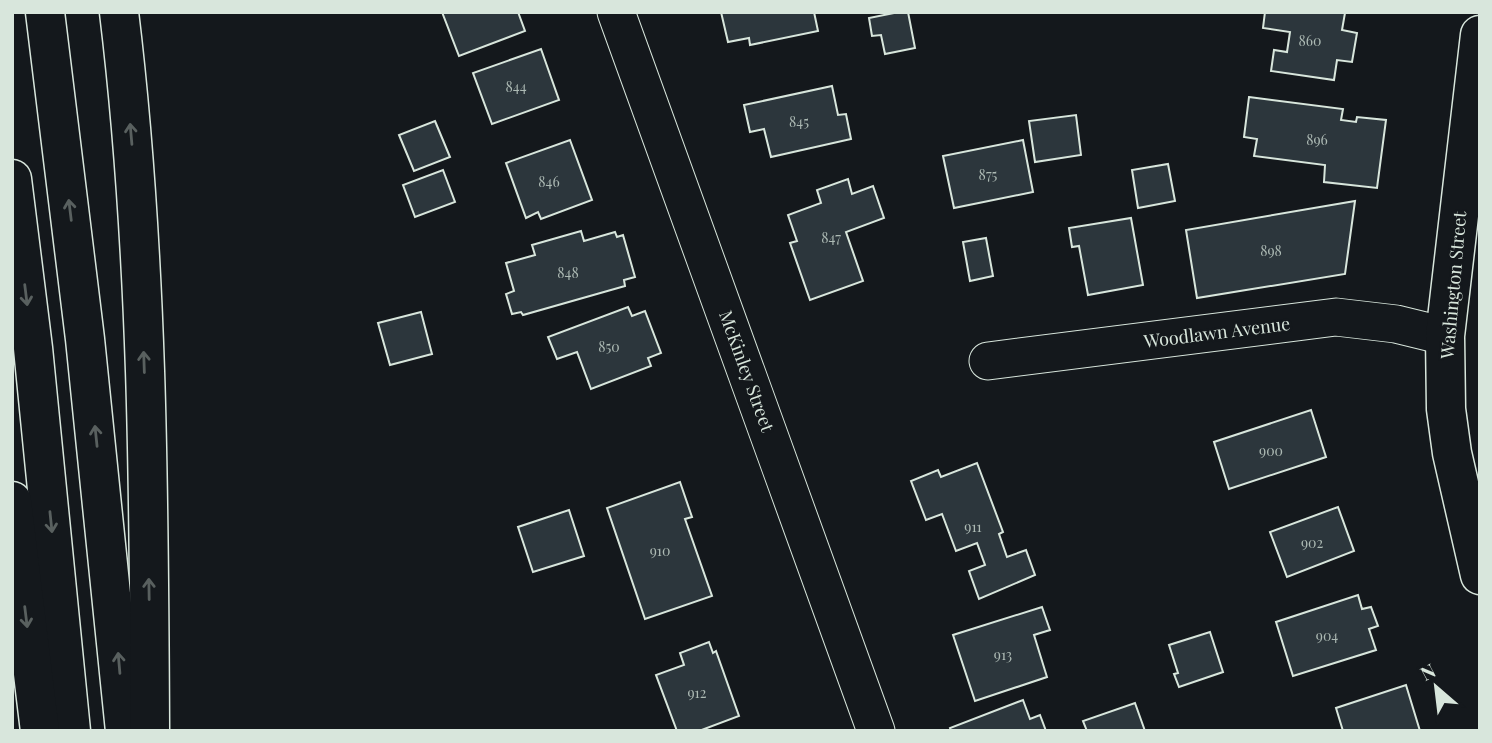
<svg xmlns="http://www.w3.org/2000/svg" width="1492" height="743" viewBox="0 0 1492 743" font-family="'Playfair Display',serif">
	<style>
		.building { fill: #2c363c; stroke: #d8e6dc; stroke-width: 2 }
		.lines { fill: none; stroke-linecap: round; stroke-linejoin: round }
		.minor-casing { stroke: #d8e6dc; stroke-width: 39 }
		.tertiary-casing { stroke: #d8e6dc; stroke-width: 41 }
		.motorway-casing { stroke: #d8e6dc; stroke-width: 41 }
		.minor { stroke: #14181c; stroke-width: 37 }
		.tertiary { stroke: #14181c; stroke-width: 38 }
		.motorway { stroke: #14181c; stroke-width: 38 }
		.oneway { stroke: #59605f }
		.labels { text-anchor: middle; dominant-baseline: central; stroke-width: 5; stroke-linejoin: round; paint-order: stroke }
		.number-label { font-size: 14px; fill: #adbab4 }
		.street-label { font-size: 18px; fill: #d8e6dc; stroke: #14181c }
	</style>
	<rect width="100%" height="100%" fill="#14181c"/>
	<g class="building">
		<polygon points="442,12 518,12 525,31 459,56"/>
		<polygon points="721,12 814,12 818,31 750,45 749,38 728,42"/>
		<polygon points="899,12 908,12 915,48 885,54 881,35 872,36 869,18"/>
		<polygon points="1265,12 1345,13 1342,30 1357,33 1352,62 1337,60 1334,80 1271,71 1274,50 1287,52 1290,32 1263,28"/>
		<polygon points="541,49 559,100 492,124 473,73"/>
		<polygon points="832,86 838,115 846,114 851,139 771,157 764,129 750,132 744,105"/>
		<polygon points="1249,97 1343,109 1341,120 1356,122 1357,117 1386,120 1377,188 1324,182 1325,165 1254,156 1257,139 1244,137"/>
		<polygon points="1076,115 1081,155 1035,162 1029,121"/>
		<polygon points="435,121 450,157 414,171 399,135"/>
		<polygon points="570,140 592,200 541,219 538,212 526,218 506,163"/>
		<polygon points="1023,140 1033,192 954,208 943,156"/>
		<polygon points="1168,164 1175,201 1138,208 1132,170"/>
		<polygon points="443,170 455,202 415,217 403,185"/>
		<polygon points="848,179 852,194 873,186 884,218 846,232 863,281 810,300 790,243 797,241 788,215 821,203 817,190"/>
		<polygon points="1355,201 1345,274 1197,298 1186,230"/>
		<polygon points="1131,218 1143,285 1088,295 1079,246 1072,247 1069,228"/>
		<polygon points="581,231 584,241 615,232 617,237 623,235 635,277 624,280 625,286 523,315 521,312 512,314 506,294 514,291 506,263 535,255 532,245"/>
		<polygon points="986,238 993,276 970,281 963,242"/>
		<polygon points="628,307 632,316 645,311 661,353 648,358 651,366 591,389 577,352 557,359 548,337"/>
		<polygon points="421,312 432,354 390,365 378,323"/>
		<polygon points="1311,410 1326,457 1229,489 1214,442"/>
		<polygon points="977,463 1003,532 999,534 1007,557 1026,550 1035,575 979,599 969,571 985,565 977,543 956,551 942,514 926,520 911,481 938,470 941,477"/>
		<polygon points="680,482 692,517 685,519 712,596 645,619 607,508"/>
		<polygon points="1338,507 1354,551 1287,577 1270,532"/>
		<polygon points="569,510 584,556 533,572 518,527"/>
		<polygon points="1358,595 1362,609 1371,607 1378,626 1369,629 1376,650 1293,676 1276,622"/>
		<polygon points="1042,607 1050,630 1034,635 1047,677 975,701 953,635"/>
		<polygon points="1210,632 1223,672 1179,687 1174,674 1178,673 1169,645"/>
		<polygon points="709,642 713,653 716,651 739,716 699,731 677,731 656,675 684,665 680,653"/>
		<polygon points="1406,685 1420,731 1343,731 1336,708"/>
		<polygon points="1023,700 1030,719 1040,715 1046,731 951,731 950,728"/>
		<polygon points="1135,703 1145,731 1087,731 1083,721"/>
	</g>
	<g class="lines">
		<defs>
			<g id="minor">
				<polyline points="616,12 876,731"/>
				<polyline points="988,361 1336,317 1396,324 1445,336"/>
			</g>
			<polyline id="tertiary" points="1480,35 1445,336 1446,409 1452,453 1480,575"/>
			<g id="motorway">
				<polyline points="45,12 85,339 125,731"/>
				<path d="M 119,12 C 148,250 149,491 150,731"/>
				<polyline points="12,179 33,348 71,731"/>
				<polyline points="12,501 40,731"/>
			</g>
		</defs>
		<use href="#minor" class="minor-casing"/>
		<use href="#tertiary" class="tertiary-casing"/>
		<use href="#motorway" class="motorway-casing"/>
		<use href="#minor" class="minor"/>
		<use href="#tertiary" class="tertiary"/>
		<use href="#motorway" class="motorway"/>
	</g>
	<defs><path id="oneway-shaft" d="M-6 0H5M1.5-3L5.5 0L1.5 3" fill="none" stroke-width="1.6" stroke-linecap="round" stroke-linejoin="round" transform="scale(1.75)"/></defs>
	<g class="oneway">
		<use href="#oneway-shaft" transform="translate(131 134) rotate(-95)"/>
		<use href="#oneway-shaft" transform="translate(70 210) rotate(-97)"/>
		<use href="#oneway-shaft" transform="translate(26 295) rotate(83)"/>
		<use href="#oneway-shaft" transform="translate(144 362) rotate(-92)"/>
		<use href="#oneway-shaft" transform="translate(96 436) rotate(-96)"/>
		<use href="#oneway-shaft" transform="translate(51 522) rotate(84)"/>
		<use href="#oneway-shaft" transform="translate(149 589) rotate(-91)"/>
		<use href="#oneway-shaft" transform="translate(26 617) rotate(83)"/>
		<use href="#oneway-shaft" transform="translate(119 663) rotate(-95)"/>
	</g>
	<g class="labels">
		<g class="number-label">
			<text x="1310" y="40">860</text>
			<text x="516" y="86">844</text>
			<text x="799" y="121">845</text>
			<text x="1317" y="139">896</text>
			<text x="988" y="174">875</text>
			<text x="549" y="181">846</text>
			<text x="831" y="237">847</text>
			<text x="1271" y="250">898</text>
			<text x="568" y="272">848</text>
			<text x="609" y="346">850</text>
			<text x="1271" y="450">900</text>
			<text x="973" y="526">911</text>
			<text x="1312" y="542">902</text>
			<text x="660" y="550">910</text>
			<text x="1327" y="635">904</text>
			<text x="1003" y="654">913</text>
			<text x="697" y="692">912</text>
		</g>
		<g class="street-label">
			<text transform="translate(1453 285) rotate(-85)">Washington Street</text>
			<text transform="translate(1217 332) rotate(-7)">Woodlawn Avenue</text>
			<text transform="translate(747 371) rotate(70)">McKinley Street</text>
		</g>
	</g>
	<rect width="1492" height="743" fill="none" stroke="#d8e6dc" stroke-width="28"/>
	<g transform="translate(1436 687) rotate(332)" stroke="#14181c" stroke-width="5" paint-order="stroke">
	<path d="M0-5L12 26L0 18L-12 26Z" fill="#d8e6dc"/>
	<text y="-10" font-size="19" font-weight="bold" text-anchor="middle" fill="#d8e6dc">N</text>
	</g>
</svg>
